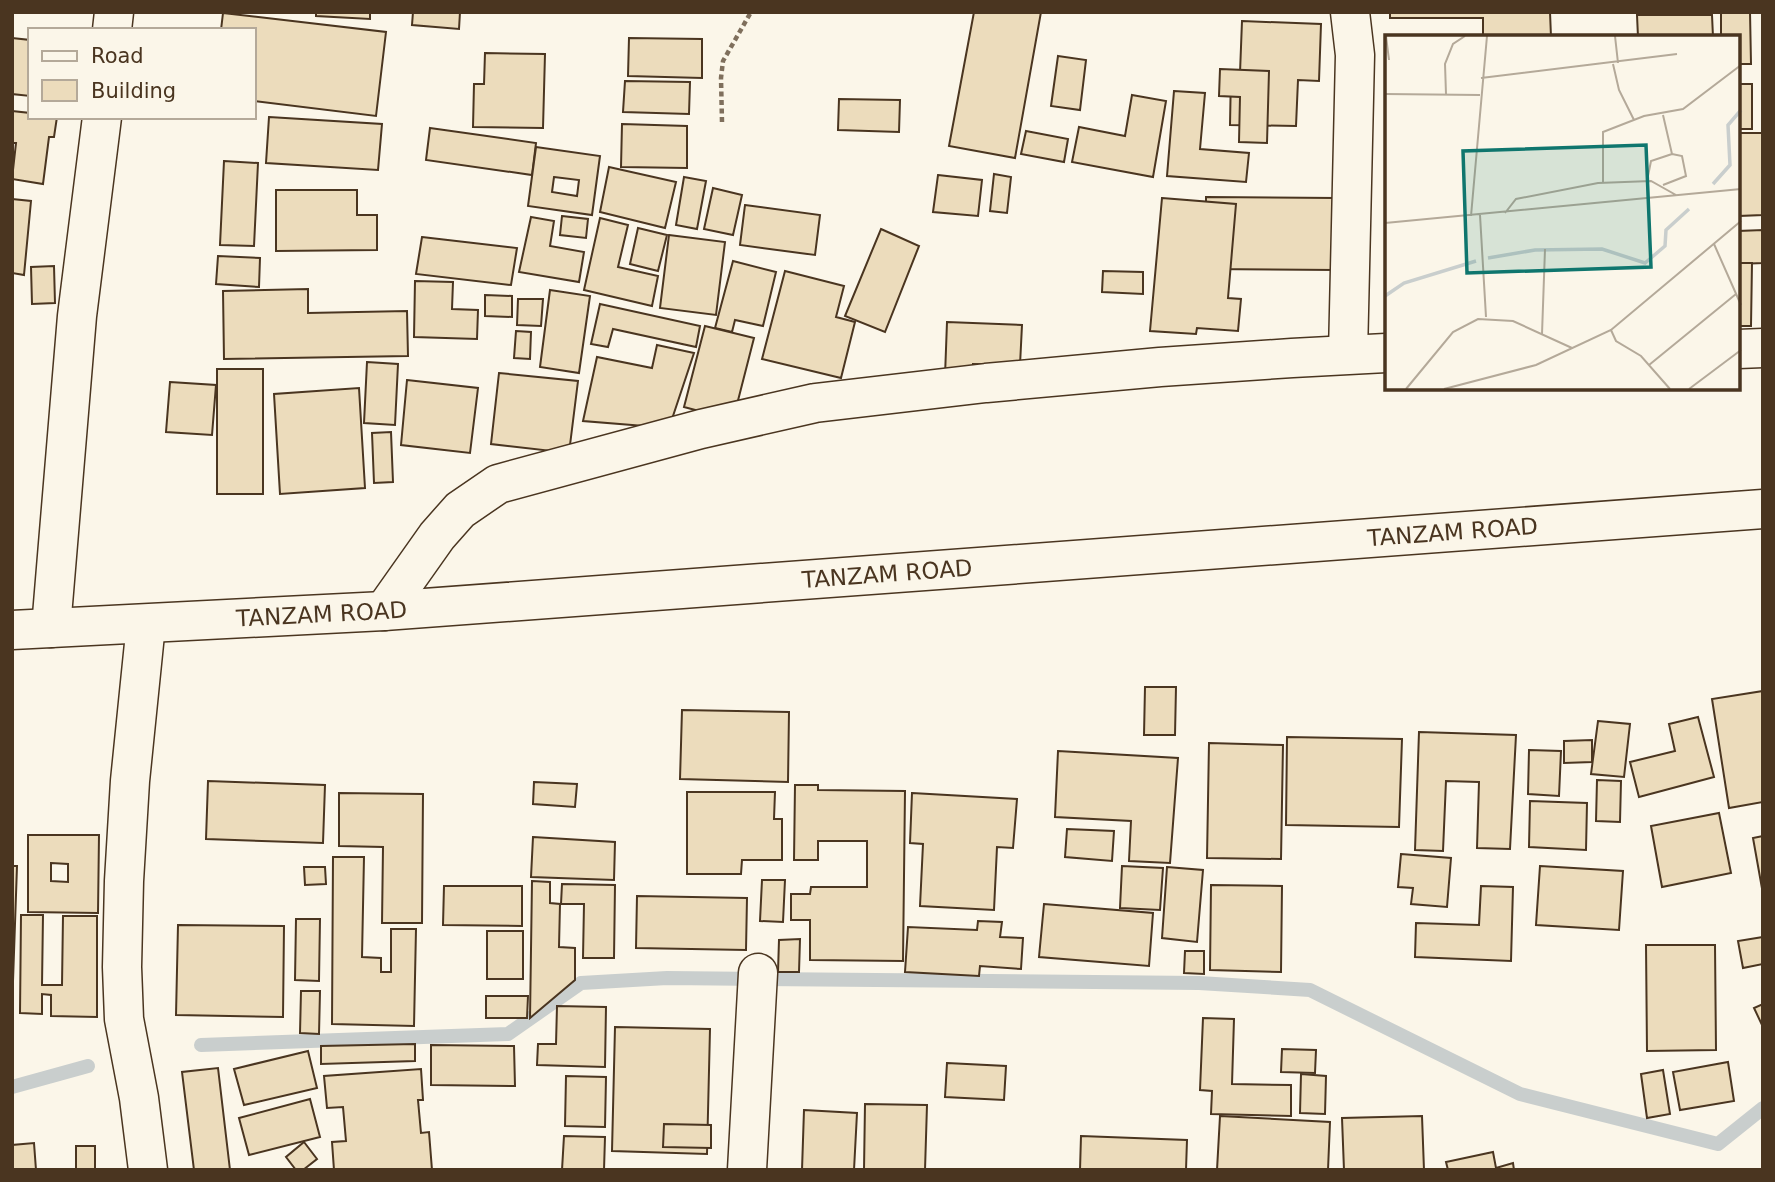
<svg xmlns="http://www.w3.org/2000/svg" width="1775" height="1182" viewBox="0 0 1775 1182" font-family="'DejaVu Sans',sans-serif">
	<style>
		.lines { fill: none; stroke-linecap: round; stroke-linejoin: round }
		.stream { stroke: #c9cecd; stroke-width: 14 }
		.building { fill: #ecdcbc; stroke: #4a3520; stroke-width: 2; fill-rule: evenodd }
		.street-casing { stroke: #4a3520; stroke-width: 41 }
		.highway-casing { stroke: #4a3520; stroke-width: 41 }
		.path { stroke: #7f6f5c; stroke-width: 4.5; stroke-dasharray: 5 3.5; stroke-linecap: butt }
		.street { stroke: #fbf6e9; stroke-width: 38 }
		.highway { stroke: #fbf6e9; stroke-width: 38 }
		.labels { text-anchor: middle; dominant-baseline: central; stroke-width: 5; stroke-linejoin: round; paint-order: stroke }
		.street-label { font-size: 23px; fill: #4a3520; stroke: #fbf6e9 }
		.inset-river { fill: none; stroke: #c9cecd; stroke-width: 3.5 }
		.inset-road { fill: none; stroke: #b4a999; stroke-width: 2 }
		.view { fill: #0f766e; fill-opacity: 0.15; stroke: #0f766e; stroke-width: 3.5 }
		.inset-edge { fill: none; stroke: #4a3520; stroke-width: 3.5 }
	</style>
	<rect width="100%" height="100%" fill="#fbf6e9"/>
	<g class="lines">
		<g class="stream">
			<polyline points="201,1045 508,1034 581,983 667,978 1199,983 1310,990 1520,1094 1718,1144 1763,1108"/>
			<polyline points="12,1087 88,1066"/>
		</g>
	</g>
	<g class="building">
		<polygon points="316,12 370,12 370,19 316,16"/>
		<polygon points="413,12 460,12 459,29 412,25"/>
		<polygon points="974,12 1041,12 1015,158 949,146"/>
		<polygon points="1390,12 1550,12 1551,37 1483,37 1483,18 1390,18"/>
		<polygon points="1721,12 1750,12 1751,64 1738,64 1738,37 1721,37"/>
		<polygon points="223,13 386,32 376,116 254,101 254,30 221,30"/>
		<polygon points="1637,15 1712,15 1713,37 1638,37"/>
		<polygon points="1242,21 1321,24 1319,81 1298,80 1296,126 1230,125 1231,73 1240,73"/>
		<polygon points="12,38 30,40 30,96 12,94"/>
		<polygon points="629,38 702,39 702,78 628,76"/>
		<polygon points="485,53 545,54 543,128 473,127 474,84 484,84"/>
		<polygon points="1058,56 1086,60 1080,110 1051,106"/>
		<polygon points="1220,69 1269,71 1267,143 1239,142 1240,97 1219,96"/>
		<polygon points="625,81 690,82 689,114 623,112"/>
		<rect x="1738" y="84" width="14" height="45"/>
		<polygon points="1174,91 1205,93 1200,149 1249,153 1246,182 1167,176"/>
		<polygon points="1132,95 1166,101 1153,177 1072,162 1079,127 1125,136"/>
		<polygon points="839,99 900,100 899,132 838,130"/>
		<polygon points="12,111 30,113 30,117 57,117 54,137 49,137 43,184 12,179 16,143 12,143"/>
		<polygon points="269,117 382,124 378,170 266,163"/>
		<polygon points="622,124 687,126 687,168 621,167"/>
		<polygon points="430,128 536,143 532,175 426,160"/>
		<polygon points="1026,131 1068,139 1064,162 1021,154"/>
		<polygon points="1738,133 1763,133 1763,215 1739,216 1740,229 1738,229"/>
		<path d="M 536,147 L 600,156 L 592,215 L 528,206 ZM 554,177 L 579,180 L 577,196 L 552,192 Z"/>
		<polygon points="224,161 258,163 254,246 220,245"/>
		<polygon points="609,167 676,182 665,228 600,212"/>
		<polygon points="994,174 1011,177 1007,213 990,211"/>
		<polygon points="938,175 982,180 978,216 933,212"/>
		<polygon points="684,177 706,181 697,229 676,225"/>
		<polygon points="713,188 742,195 733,235 704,229"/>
		<polygon points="276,190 357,190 357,215 377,215 377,250 276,251"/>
		<polygon points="1206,197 1336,198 1336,270 1206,269"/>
		<polygon points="1162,198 1236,204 1228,298 1241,299 1238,331 1197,328 1196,334 1150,331"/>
		<polygon points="12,199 31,201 24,275 12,273"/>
		<polygon points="745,205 820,215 815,255 740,245"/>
		<polygon points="562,216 588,219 586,238 560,235"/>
		<polygon points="531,217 554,221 550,246 584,252 579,282 519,272"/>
		<polygon points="600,218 628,225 618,267 658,276 652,306 584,290"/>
		<polygon points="638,228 667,235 658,271 630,264"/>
		<polygon points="881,229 919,246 885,332 845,316"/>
		<polygon points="1763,230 1763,263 1738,264 1738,231"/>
		<polygon points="669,235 725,242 716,315 660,308"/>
		<polygon points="422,237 517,248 511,285 416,274"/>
		<polygon points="218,256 260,258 259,287 216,284"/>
		<polygon points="733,261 776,272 763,326 735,320 732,332 715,328"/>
		<polygon points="1738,263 1752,263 1751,326 1738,326"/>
		<polygon points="54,266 55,303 32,304 31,267"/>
		<polygon points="785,271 844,286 836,317 855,322 841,378 762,359"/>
		<polygon points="1103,271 1143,272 1143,294 1102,292"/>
		<polygon points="415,281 453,282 452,309 478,310 477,339 414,337"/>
		<polygon points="308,289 308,313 407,311 408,356 224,359 223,291"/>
		<polygon points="550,290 590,296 579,373 540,367"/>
		<polygon points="485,295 512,296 512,317 485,316"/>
		<polygon points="518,299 543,299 541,326 517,325"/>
		<polygon points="600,304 700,326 696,347 613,329 608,347 591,344"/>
		<polygon points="947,322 1022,325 1020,365 973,364 973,377 945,376"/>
		<polygon points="705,326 754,338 733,420 684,407"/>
		<polygon points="516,331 531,332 530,359 514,358"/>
		<polygon points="657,345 694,353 669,428 583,421 597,357 652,368"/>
		<polygon points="367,362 398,364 395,425 364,423"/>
		<rect x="217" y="369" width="46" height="125"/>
		<polygon points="499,373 578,381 569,453 491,444"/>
		<polygon points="407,380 478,388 470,453 401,445"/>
		<polygon points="170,382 216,385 212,435 166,432"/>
		<polygon points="359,388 365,488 280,494 274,394"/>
		<polygon points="391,432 393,482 374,483 372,433"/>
		<polygon points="1145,687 1176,687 1175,735 1144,735"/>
		<polygon points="1763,691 1763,802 1729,808 1712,699"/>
		<polygon points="682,710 789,712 788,782 680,779"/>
		<polygon points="1698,717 1714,777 1639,797 1630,762 1675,751 1669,724"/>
		<polygon points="1598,721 1630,724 1624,777 1591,774"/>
		<polygon points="1419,732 1516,735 1510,849 1477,848 1479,782 1446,781 1443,851 1415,850"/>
		<polygon points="1287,737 1402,739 1399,827 1286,825"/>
		<polygon points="1592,740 1592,762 1564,763 1564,741"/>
		<polygon points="1209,743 1283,745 1281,859 1207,858"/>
		<polygon points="1529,750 1561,751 1559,796 1528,794"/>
		<polygon points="1058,751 1178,758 1170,863 1129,861 1131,821 1055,817"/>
		<polygon points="1597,780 1621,781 1620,822 1596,821"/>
		<polygon points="208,781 325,785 323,843 206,839"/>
		<polygon points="534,782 577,784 575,807 533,804"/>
		<polygon points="795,785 818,785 818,790 905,791 903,961 810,960 810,920 791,920 791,894 810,894 811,887 867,887 867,841 818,841 818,860 794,860"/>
		<polygon points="687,792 775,792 774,819 782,819 782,860 742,860 741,874 687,874"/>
		<polygon points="339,793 423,794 422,923 382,923 383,847 339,846"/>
		<polygon points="912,793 1017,799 1013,848 997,847 994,910 920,906 923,844 910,843"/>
		<polygon points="1530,801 1587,803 1586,850 1529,847"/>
		<polygon points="1719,813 1731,873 1662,887 1651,826"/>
		<polygon points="1067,829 1114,831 1112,861 1065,857"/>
		<path d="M 28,835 L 99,835 L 98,913 L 28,912 ZM 51,863 L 68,864 L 68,882 L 51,881 Z"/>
		<polygon points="1763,836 1763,894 1753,838"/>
		<polygon points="533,837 615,842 614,880 531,877"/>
		<polygon points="1401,854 1451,858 1447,907 1411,904 1413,888 1398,887"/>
		<polygon points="333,857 364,857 362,957 381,958 381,972 391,972 391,929 416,929 414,1026 332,1024"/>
		<polygon points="12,866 17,866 12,1010"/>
		<polygon points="1122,866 1163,868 1160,910 1120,908"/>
		<polygon points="1540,866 1623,871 1619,930 1536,925"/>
		<polygon points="304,867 325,867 326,884 305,885"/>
		<polygon points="1167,867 1203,870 1197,942 1162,938"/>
		<polygon points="762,880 785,880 783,922 760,921"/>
		<polygon points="532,881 550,882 550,903 560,904 559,947 575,948 575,980 530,1018"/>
		<polygon points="562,884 615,885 614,958 583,958 584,904 561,904"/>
		<polygon points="1211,885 1282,886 1281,972 1210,970"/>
		<polygon points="444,886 522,886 522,926 443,925"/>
		<polygon points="1481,886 1513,887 1511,961 1415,957 1416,923 1479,925"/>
		<polygon points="637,896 747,898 746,950 636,948"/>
		<polygon points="1044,904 1153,913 1149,966 1039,957"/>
		<polygon points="21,915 43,915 42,985 62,985 63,916 97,916 97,1017 51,1016 51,995 42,994 42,1014 20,1013"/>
		<polygon points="296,919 320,919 319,981 295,980"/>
		<polygon points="978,921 1002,922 1000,937 1023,938 1021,969 980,966 979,976 905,972 908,927 977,930"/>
		<polygon points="178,925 284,926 283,1017 176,1015"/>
		<rect x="487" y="931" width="36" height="48"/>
		<polygon points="1763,937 1763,964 1743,968 1738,941"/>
		<polygon points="800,939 799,972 778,972 779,940"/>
		<polygon points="1646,945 1715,945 1716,1050 1647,1051"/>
		<polygon points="1185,951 1204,951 1204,974 1184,973"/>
		<polygon points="301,991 320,991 319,1034 300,1033"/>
		<polygon points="486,996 528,996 527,1018 486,1018"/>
		<polygon points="1763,1004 1763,1027 1754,1008"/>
		<polygon points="557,1006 606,1007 605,1067 537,1065 538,1044 556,1044"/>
		<polygon points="1203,1018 1234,1019 1232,1084 1291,1085 1291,1116 1211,1114 1212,1091 1200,1090"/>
		<polygon points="615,1027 710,1029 707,1154 612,1151"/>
		<polygon points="415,1044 415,1061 321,1064 321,1046"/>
		<polygon points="431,1045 514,1046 515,1086 431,1085"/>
		<polygon points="1282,1049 1316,1050 1315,1073 1281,1072"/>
		<polygon points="308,1051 317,1088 244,1105 234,1069"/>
		<polygon points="1728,1062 1734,1101 1680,1110 1673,1072"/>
		<polygon points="947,1063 1006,1066 1004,1100 945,1097"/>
		<polygon points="218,1068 230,1170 194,1170 182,1072"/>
		<polygon points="421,1069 423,1100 418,1100 421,1133 429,1132 432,1170 334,1170 332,1142 346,1141 343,1107 327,1108 324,1076"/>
		<polygon points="1663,1070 1670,1114 1647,1118 1641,1074"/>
		<polygon points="1301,1074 1326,1076 1325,1114 1300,1113"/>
		<polygon points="566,1076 606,1077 605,1127 565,1126"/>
		<polygon points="310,1099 320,1137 249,1155 239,1118"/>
		<polygon points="865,1104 927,1105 925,1170 864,1170"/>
		<polygon points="804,1110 857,1113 854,1170 802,1170"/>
		<polygon points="1220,1116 1330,1122 1328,1170 1217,1170"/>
		<polygon points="1422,1116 1424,1170 1344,1170 1342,1118"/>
		<polygon points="664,1124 711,1125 711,1148 663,1147"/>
		<polygon points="564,1136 605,1137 604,1170 562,1170"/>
		<polygon points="1081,1136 1187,1140 1186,1170 1080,1170"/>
		<polygon points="304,1142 317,1159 303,1170 296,1170 286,1157"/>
		<polygon points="34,1143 36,1170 12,1170 12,1145"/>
		<rect x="76" y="1146" width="19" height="24"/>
		<polygon points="1493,1152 1496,1168 1513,1163 1514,1170 1448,1170 1446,1162"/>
	</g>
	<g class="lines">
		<defs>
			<g id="street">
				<polyline points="112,30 114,12"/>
				<polyline points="1738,349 1763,348"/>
				<polyline points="1348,354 1355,55 1350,12"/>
				<polyline points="384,611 437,536 460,510 498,484 701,429 815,403 986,383 1160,367 1292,358 1386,353"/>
				<polyline points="146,624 130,781 124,881 122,967 124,1019 139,1098 148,1170"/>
				<polyline points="51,628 77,316 102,117"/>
				<polyline points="747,1170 758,973"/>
			</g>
			<g id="highway">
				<path id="s1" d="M 12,630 L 384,611 L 1763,509"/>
			</g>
		</defs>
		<use href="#street" class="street-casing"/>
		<use href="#highway" class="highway-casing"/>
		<polyline class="path" points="722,122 721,78 723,61 751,12"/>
		<use href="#street" class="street"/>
		<use href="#highway" class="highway"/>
	</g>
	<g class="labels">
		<g class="street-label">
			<text stroke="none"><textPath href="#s1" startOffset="1444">TANZAM ROAD</textPath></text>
			<text stroke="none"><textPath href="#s1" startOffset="877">TANZAM ROAD</textPath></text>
			<text stroke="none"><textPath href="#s1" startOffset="310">TANZAM ROAD</textPath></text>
		</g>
	</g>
	<g transform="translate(1385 35)">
		<rect width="355" height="355" fill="#fbf6e9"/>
		<path class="inset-river" d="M 328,149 L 345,130 L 343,90 L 356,75M 103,223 L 150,215 L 217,214 L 260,228 L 280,211 L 281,195 L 304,174M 0,261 L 19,248 L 91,226"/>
		<path class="inset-road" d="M 1,1 L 4,25M 230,1 L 233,28M 228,29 L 234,55 L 249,85M 96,43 L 292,19M 0,59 L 95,60M 61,59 L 60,29 L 68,9 L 80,1M 262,146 L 266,126 L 287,119 L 278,80M 218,148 L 218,97 L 259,81 L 298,74 L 356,30M 278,150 L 301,141 L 297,121 L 287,119M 120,178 L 131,164 L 213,148 L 266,146 L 291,160M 95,180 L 101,282M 86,181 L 102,1M 0,188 L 356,154M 329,209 L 356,270M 226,295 L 231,306 L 256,321 L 285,354M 157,299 L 160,214M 264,330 L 351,259M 21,354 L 68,297 L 93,284 L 128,286 L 187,313M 59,354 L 151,330 L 226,295 L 356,186M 304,354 L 356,315"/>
		<path class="view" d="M 261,110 L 266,232 L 82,238 L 78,116 Z"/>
		<rect width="355" height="355" class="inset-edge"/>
	</g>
	<rect width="1775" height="1182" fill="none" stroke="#4a3520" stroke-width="28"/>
	<rect x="28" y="28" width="228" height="91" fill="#fbf6e9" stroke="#b4a999" stroke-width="2"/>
	<rect x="42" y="51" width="35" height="10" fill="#fbf6e9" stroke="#b4a999" stroke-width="2"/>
	<text x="91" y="63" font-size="21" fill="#4a3520">Road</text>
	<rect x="42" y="80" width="35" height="21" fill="#ecdcbc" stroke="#b4a999" stroke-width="2"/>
	<text x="91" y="98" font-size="21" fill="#4a3520">Building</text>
</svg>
